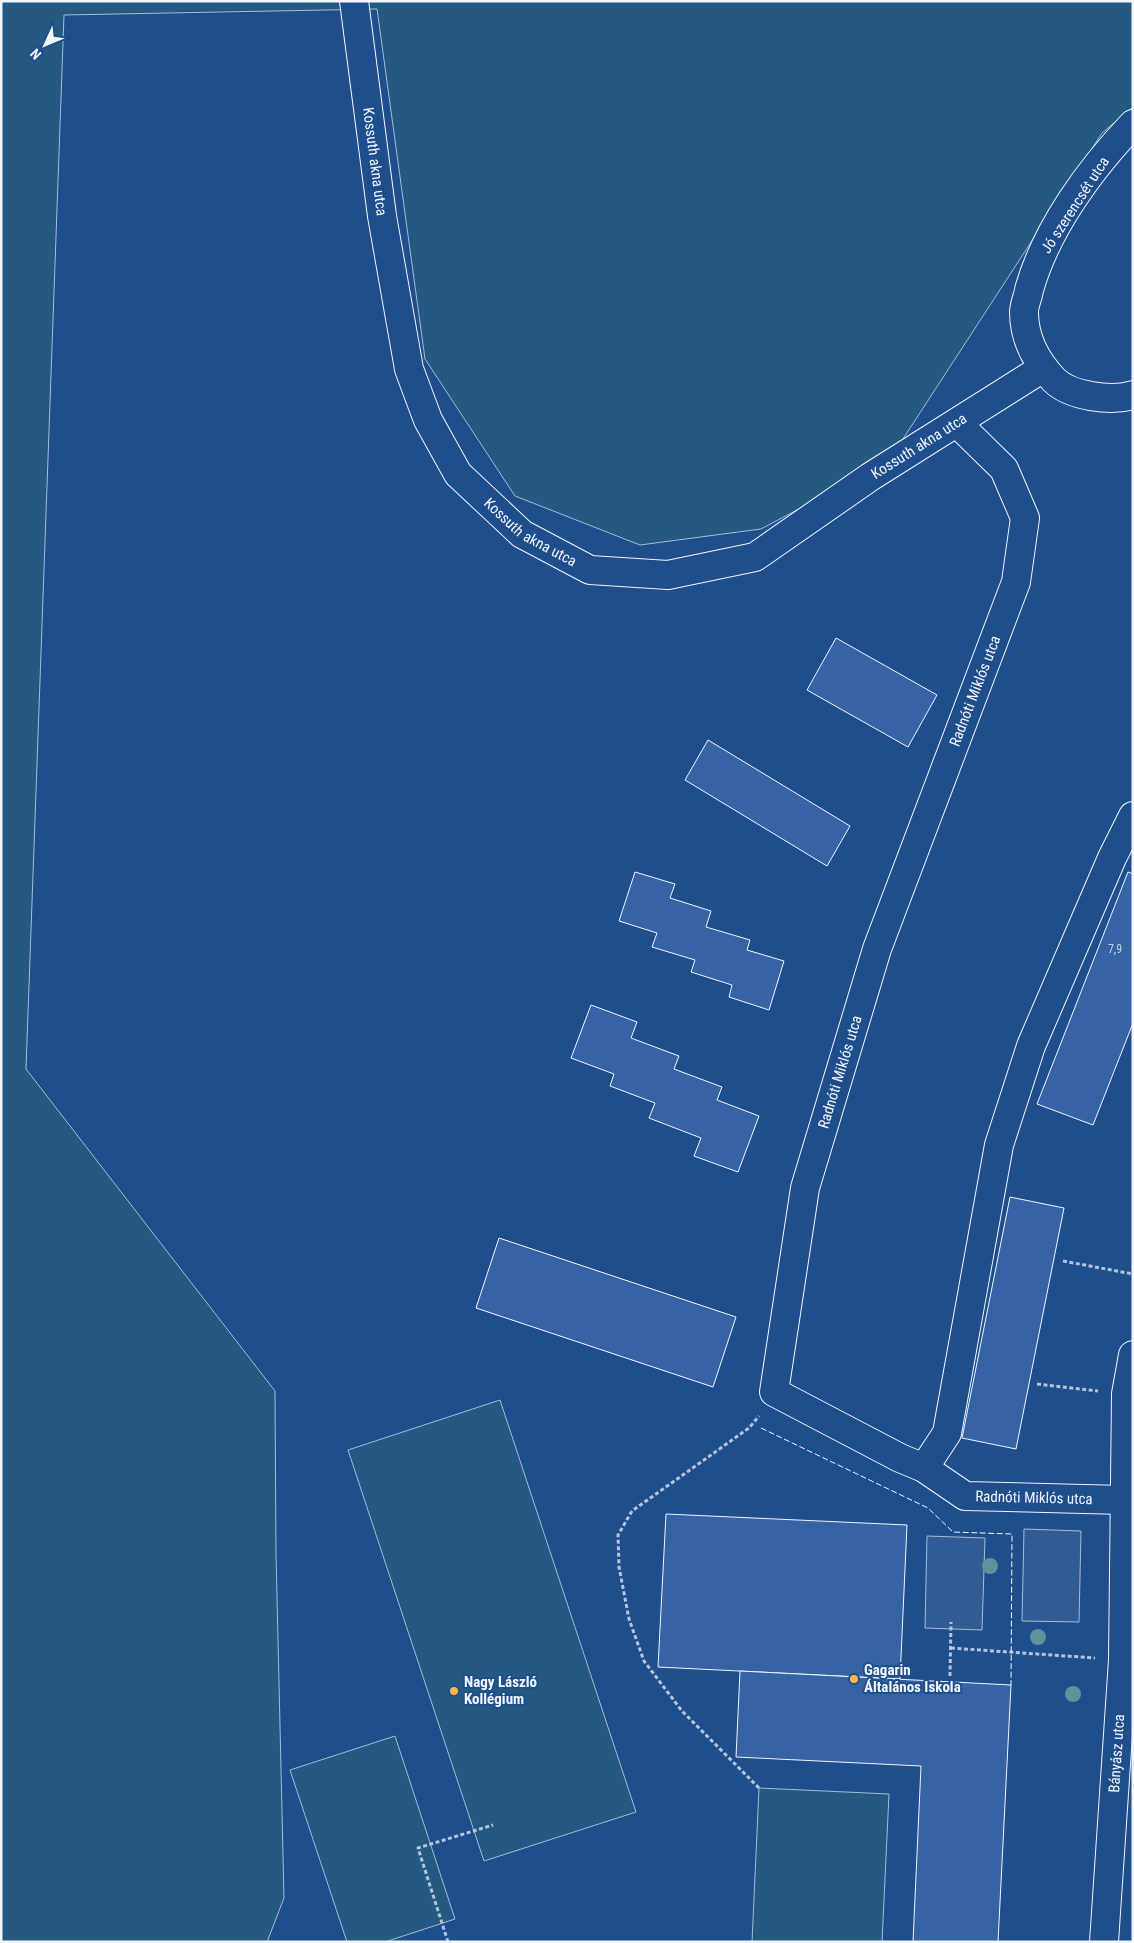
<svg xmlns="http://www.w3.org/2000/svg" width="1134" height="1943" viewBox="0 0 1134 1943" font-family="'Roboto Condensed',sans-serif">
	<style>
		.green { fill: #245a82; stroke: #a8bbd7 }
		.parking { fill: #305b95; stroke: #a8bbd7 }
		.building { fill: #3563a3; stroke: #f2f6ff }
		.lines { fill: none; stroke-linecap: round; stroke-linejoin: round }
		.minor-casing { stroke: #f2f6ff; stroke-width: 30 }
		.major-casing { stroke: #f2f6ff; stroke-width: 30 }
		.path { stroke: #b3c4dc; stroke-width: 3; stroke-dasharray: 4 2.5; stroke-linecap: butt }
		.minor { stroke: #1f4e8c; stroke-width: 28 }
		.major { stroke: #1f4e8c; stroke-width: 28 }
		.fence { stroke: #f2f6ff; stroke-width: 1; stroke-dasharray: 6 2.5; stroke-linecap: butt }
		.tree { fill: #61919a }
		.poi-dot { fill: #ffb74d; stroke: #1f4e8c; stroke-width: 2 }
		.labels { text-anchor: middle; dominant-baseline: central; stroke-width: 4; stroke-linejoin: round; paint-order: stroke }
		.number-label { font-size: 12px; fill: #c3d1e8 }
		.street-label { font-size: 15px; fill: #f2f6ff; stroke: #1f4e8c }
		.poi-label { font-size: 15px; font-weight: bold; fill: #f2f6ff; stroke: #1f4e8c; text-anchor: start }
	</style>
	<rect width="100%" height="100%" fill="#1f4e8c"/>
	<g class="green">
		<polygon points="1,1 1133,1 1133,107 1102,133 888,462 761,529 640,545 515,496 425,359 377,9 64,15 26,1069 275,1391 276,1553 284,1898 267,1942 1,1942"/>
		<polygon points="500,1400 636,1812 484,1861 348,1450"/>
		<polygon points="395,1736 455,1919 385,1942 347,1942 290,1770"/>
		<polygon points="759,1788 889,1794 882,1942 752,1942"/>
	</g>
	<g class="parking">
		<polygon points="1024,1529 1081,1531 1079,1622 1022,1621"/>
		<polygon points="927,1536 985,1538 982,1630 925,1628"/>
	</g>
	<g class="building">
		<polygon points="836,638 937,695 908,747 807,690"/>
		<polygon points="708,740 850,826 827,866 685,780"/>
		<polygon points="635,872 675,884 670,898 711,911 706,927 750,940 747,950 784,961 769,1010 729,997 732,985 691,972 695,960 652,947 657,933 619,921"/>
		<polygon points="1128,872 1133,874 1133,1023 1093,1125 1037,1104"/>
		<polygon points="591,1005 637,1022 631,1038 679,1056 674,1069 722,1087 717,1100 759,1116 738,1172 694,1156 701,1138 649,1118 655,1103 610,1086 614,1074 571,1058"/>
		<polygon points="1010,1197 1064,1208 1016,1449 962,1438"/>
		<polygon points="499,1238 736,1317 713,1387 476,1308"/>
		<polygon points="666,1514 907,1525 900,1679 658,1667"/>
		<polygon points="740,1671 1011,1685 998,1942 913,1942 921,1766 736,1757"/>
	</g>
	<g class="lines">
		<defs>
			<g id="minor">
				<path id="s1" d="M 354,1 L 382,216 L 409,369 L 428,420 L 458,474 L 522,534 L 590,570 L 668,575 L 755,557 L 870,477 L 1043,368"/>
				<path id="s2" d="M 957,423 L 1004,469 L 1025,518 L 1016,582 L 877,949 L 805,1188 L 774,1392 L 900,1458 L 924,1468 L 965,1496 L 1123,1500"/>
				<polyline points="924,1468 947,1433 999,1145 1031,1046 1112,858 1133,816"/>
				<path id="s3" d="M 1104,1942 L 1123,1660 L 1126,1394 L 1133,1355"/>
			</g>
			<path id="major" d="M 1133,124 C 1090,169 1046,229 1029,290 C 1028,297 1024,305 1024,312 C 1024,339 1036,361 1054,380 C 1070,396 1111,402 1133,395"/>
		</defs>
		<use href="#minor" class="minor-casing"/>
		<use href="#major" class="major-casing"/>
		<g class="path">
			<polyline points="1063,1261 1133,1274"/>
			<polyline points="1037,1384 1098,1391"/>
			<polyline points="951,1648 1095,1658"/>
			<polyline points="950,1676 951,1622"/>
			<polyline points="759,1788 682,1711 644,1661 629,1619 619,1567 618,1535 632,1511 749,1428 759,1416"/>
			<polyline points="448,1942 418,1848 493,1825"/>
		</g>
		<use href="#minor" class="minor"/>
		<use href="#major" class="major"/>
		<polyline class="fence" points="761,1428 928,1508 953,1532 1012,1534 1011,1685"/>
	</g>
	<g class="tree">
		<circle cx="990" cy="1566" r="8"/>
		<circle cx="1038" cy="1637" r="8"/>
		<circle cx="1073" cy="1694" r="8"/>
	</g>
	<g class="poi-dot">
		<circle cx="854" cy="1679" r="5"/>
		<circle cx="454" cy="1691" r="5"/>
	</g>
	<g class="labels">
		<g class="number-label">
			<text x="1115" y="949">7,9</text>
		</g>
		<g class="street-label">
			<text stroke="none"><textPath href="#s1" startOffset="162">Kossuth akna utca</textPath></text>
			<text transform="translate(1075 205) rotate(-57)">Jó szerencsét utca</text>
			<text stroke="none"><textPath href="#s1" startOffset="1018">Kossuth akna utca</textPath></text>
			<text stroke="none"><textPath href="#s1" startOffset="582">Kossuth akna utca</textPath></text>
			<text transform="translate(975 691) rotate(-69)">Radnóti Miklós utca</text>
			<text transform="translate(840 1072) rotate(-73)">Radnóti Miklós utca</text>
			<text stroke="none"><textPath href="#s2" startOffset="1319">Radnóti Miklós utca</textPath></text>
			<text stroke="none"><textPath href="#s3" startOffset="189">Bányász utca</textPath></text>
		</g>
		<g class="poi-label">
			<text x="864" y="1670">Gagarin<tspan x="864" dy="17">Általános Iskola</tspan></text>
			<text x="464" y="1682">Nagy László<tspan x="464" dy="17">Kollégium</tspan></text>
		</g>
	</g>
	<rect width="1134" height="1943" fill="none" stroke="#f2f6ff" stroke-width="5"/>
	<g transform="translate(45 45) rotate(226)" stroke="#1f4e8c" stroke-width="4" paint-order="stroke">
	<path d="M0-4L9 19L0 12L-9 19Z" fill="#f2f6ff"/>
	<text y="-8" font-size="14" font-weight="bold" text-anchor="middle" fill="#f2f6ff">N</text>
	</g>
</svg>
